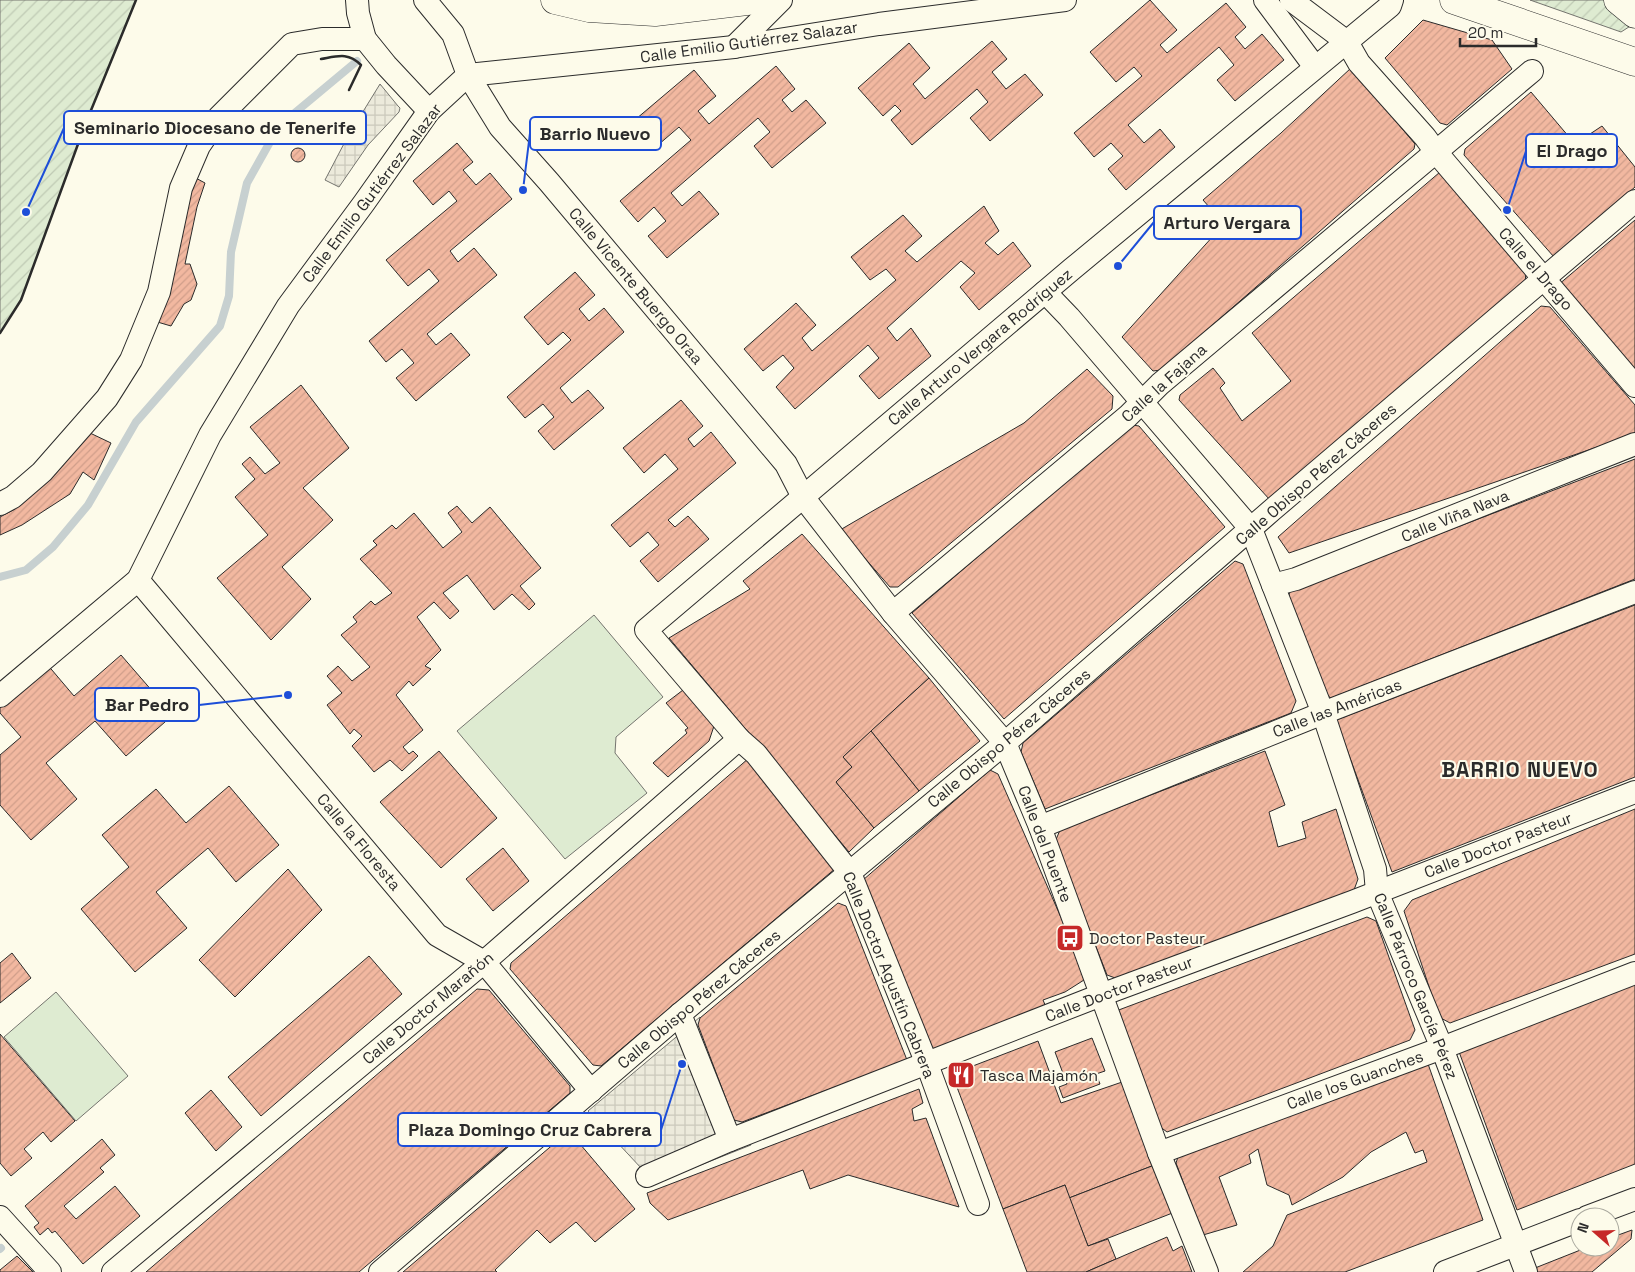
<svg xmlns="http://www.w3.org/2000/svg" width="1635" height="1272" viewBox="0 0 1635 1272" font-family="'Space Grotesk',sans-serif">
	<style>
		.green { fill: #deebd1; stroke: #74746e }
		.garden { fill: url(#garden-furrows); stroke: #74746e }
		.plaza { fill: url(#plaza-grid); stroke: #74746e }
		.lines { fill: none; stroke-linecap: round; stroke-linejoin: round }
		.stream { stroke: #c7d0d0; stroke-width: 8 }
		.building { fill: url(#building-hatch); stroke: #2b2b2b }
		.minor-casing { stroke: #2b2b2b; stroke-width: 24 }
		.primary-casing { stroke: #2b2b2b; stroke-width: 29 }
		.minor { stroke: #fdfbea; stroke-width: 22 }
		.primary { stroke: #fdfbea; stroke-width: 28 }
		.wall { stroke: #2b2b2b; stroke-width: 2.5 }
		.labels { text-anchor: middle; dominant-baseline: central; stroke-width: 4; stroke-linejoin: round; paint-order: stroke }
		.street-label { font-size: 16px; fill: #2b2b2b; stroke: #fdfbea }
		.poi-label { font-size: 16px; fill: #2b2b2b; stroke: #fdfbea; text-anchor: start }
		.district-label { font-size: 21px; font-weight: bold; letter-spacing: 1px; fill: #2b2b2b; stroke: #fdfbea }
		.leader { fill: none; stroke: #1d4ed8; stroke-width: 2 }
		.callout-dot { fill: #1d4ed8; stroke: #fdfbea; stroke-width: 2 }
		.callout { fill: #fdfbea; stroke: #1d4ed8; stroke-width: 2 }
		.callout-label { font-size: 18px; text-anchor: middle; font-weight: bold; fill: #2b2b2b }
	</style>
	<defs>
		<pattern id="garden-furrows" width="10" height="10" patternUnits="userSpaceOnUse" patternTransform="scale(1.25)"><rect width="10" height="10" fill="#deebd1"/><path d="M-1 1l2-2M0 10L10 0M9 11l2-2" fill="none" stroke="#bfcab4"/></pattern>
		<pattern id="plaza-grid" width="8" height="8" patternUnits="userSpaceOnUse" patternTransform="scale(1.25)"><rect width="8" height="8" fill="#eceadb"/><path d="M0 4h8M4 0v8" fill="none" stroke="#cbc9bc"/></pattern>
		<pattern id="building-hatch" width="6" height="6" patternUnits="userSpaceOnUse" patternTransform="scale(1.25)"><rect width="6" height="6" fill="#f2b8a0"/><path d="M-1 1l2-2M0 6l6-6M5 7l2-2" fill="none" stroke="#d09e8a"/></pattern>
	</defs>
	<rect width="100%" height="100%" fill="#fdfbea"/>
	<g class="green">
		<polygon points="594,615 663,697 616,737 615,753 647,793 565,859 457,731"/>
		<polygon points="56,992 128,1076 76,1121 4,1037"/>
	</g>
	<g class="garden">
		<polygon points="0,0 136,0 85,125 21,300 0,333"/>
		<polygon points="1530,0 1604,0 1623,13 1632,25 1621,32"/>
	</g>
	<g class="plaza">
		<polygon points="380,84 398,106 400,108 399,112 368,145 339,187 325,180 348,136"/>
		<polygon points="700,1017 751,1145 655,1183 588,1111"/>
	</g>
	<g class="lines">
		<g class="stream">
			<polyline points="0,577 26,570 53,547 88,505 136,422 220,326 229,296 231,252 247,183 279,126 357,61"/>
			<polyline points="0,1249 1,1248"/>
		</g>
	</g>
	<g class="building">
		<polygon points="1150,0 1177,30 1160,45 1167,53 1226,3 1246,27 1235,37 1245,49 1262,34 1284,60 1235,101 1217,80 1234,65 1219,47 1128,125 1144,143 1160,129 1175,147 1126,190 1108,169 1123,156 1111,143 1094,157 1074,133 1142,76 1134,67 1116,82 1090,52"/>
		<polygon points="1423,20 1492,40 1512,69 1447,125 1440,123 1385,58"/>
		<polygon points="992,41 1007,59 992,72 1006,89 1025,74 1043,95 990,141 970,118 988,102 977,89 912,145 891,120 901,111 895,105 883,116 858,88 909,43 930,68 913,84 925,99"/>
		<polygon points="776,66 795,89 782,100 792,112 806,100 826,123 772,168 754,146 770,132 758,118 671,193 682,206 699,191 719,214 667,258 648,236 666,221 654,207 638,222 620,201 691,140 679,127 658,145 636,119 694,70 716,96 698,111 709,124"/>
		<polygon points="1351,68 1415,144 1414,149 1161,370 1153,371 1122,337 1224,224 1203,200 1281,133"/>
		<polygon points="1531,92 1575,144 1602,126 1635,167 1635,187 1554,257 1464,155 1465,149"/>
		<polygon points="457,143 473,162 463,170 476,185 490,173 512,199 450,251 458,262 474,248 497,275 427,334 436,345 451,333 470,355 416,401 396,378 414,363 402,349 386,362 369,341 439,281 429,269 408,286 386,260 457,201 449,191 433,205 413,181"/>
		<circle cx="298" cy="155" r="7"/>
		<polygon points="1440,172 1526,271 1525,284 1270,500 1179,400 1180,395 1213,368 1225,383 1220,388 1242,421 1291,381 1252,333"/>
		<polygon points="192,176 205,183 197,207 185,264 190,264 197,284 191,300 184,304 171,326 154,321"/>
		<polygon points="984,206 999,231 985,243 998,255 1013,242 1031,266 979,310 960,287 975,273 961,261 887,328 897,341 911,328 931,356 879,399 859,376 879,358 868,345 795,409 776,387 794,368 783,355 763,371 744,349 796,303 816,325 802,338 812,351 896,280 886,269 870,280 851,257 903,215 922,236 905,251 917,262"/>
		<polygon points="1635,220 1635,374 1558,285"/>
		<polygon points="575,272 595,295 579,309 589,321 604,308 624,332 560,388 572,403 588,390 604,408 554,450 538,431 554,417 543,404 525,418 507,397 571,340 563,332 548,345 524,317"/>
		<polygon points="1541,306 1550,307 1635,405 1635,434 1289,553 1278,537"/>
		<polygon points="1087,369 1113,396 1112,409 898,587 890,587 840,530 1024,423"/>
		<polygon points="301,385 349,448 303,488 333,520 282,567 311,599 271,640 217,578 268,535 235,497 255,479 242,464 250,457 265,474 280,463 250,427"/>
		<polygon points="681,400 703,426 688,439 694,447 711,432 736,463 668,520 675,527 688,516 709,539 658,582 640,561 659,545 648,532 630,547 611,525 678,469 665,454 644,473 623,448"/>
		<polygon points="1132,425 1139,426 1225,527 1004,719 912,613"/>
		<polygon points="90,433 111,443 94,480 83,472 70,494 22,525 0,535 0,517 15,509"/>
		<polygon points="1635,459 1635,579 1331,698 1322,692 1287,602 1290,591"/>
		<polygon points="457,506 472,523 490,507 541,568 520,586 535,604 529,610 512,594 494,610 467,575 443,593 459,611 450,619 434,602 417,617 441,650 425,666 431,669 413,686 409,681 396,695 423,730 403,747 409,754 413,751 418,756 402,771 390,760 374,772 352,746 362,736 354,729 350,734 327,705 342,693 327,676 338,666 352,681 370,667 341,635 357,622 353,617 371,601 375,605 392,593 360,559 377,545 373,541 392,525 396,529 414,513 443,548 462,532 448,513"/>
		<polygon points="802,534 929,678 843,757 852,767 836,782 874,828 849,852 669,638 750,589 743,581"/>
		<polygon points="1235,561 1243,564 1296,701 1291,713 1045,809 1021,752 1023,743"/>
		<polygon points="1635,605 1635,777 1392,872 1336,720"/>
		<polygon points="121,655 173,715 126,756 95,721 46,763 77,799 31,840 0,805 0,755 21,737 0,713 0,703 46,663 74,696"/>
		<polygon points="929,678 980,741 919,791 871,731"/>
		<polygon points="683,690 714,726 709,741 668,777 653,763 687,733 685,730 688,728 666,703"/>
		<polygon points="871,731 919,791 874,828 836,782 852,767 843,757"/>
		<polygon points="439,751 497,818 441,868 380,802"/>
		<polygon points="1265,751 1285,805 1269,812 1278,847 1306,838 1302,822 1336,809 1358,879 1354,890 1118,979 1107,975 1055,842 1060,830"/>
		<polygon points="749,758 836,868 601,1066 593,1065 510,969 511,963"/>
		<polygon points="990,770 998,774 1070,938 1084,980 1065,992 1043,1000 1046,1007 932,1051 863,880"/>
		<polygon points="229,786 279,845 236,882 208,848 156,892 187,928 135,972 81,909 129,867 102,835 156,789 186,823"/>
		<polygon points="1635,809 1635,954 1450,1023 1439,1017 1404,911 1412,900"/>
		<polygon points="503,848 529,881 493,911 466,879"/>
		<polygon points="288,869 322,910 235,997 199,960"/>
		<polygon points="838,903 846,906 907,1060 742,1122 734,1120 698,1025 700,1018"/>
		<polygon points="1367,917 1376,921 1415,1030 1410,1040 1167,1132 1159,1126 1116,1011"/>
		<polygon points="12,953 31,978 0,1003 0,963"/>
		<polygon points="369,956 402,994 261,1116 228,1077"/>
		<polygon points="1635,980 1635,1164 1517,1210 1458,1049"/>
		<polygon points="477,989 489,990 570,1086 570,1093 359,1272 146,1272"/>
		<polygon points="0,1034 75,1121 51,1142 43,1132 24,1149 32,1158 11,1176 0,1163"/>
		<polygon points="1092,1038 1105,1071 1096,1074 1100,1084 1063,1098 1059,1087 1067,1084 1055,1052"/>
		<polygon points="1038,1041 1061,1103 1128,1080 1157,1164 1069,1198 1065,1185 1003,1209 952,1074"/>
		<polygon points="1427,1061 1483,1220 1345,1272 1243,1272 1273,1246 1287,1215 1427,1162 1423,1150 1415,1153 1406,1132 1371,1152 1343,1177 1292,1205 1289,1195 1267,1185 1258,1149 1249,1155 1251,1163 1219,1177 1237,1225 1203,1235 1176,1163 1178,1157"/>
		<polygon points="919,1089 923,1103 912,1109 914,1121 926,1118 959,1207 848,1175 810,1189 803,1170 668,1220 650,1203 647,1193"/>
		<polygon points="211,1090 242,1127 216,1151 185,1113"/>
		<polygon points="569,1131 635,1209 595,1242 576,1222 550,1243 537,1230 495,1270 497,1272 403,1272"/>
		<polygon points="102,1139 115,1155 100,1168 104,1172 64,1206 76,1219 115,1186 140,1216 83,1264 55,1231 52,1233 48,1228 40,1235 34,1227 39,1223 25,1206"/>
		<polygon points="1157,1164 1175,1212 1088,1246 1069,1198"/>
		<polygon points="1065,1185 1088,1246 1108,1239 1116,1259 1086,1272 1027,1272 1003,1209"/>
		<polygon points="1632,1230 1631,1239 1592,1272 1537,1272 1535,1268 1588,1247 1610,1247 1610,1238"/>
		<polygon points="1167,1237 1173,1251 1182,1246 1192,1272 1086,1272"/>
		<polygon points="17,1256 33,1272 0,1272 0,1270"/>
	</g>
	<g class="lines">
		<defs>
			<g id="minor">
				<polyline points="357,0 358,13 365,39 386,65 429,111"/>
				<polyline points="425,0 453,34 468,75 500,127 549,182 786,464 803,497 893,613 1005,743 1040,827 1159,1153 1207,1272"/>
				<polyline points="1265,0 1315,67"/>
				<polyline points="1291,0 1347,42 1359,63 1425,137 1436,152 1635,386"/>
				<polyline points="734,47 781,0"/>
				<polyline points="1045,292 1069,317 1251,529 1323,713 1375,869 1377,892 1442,1048 1526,1272"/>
				<polyline points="0,504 13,497 42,472 107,398 131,360 159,292 181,188 199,146 219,117 292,44 322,39 365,39"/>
				<polyline points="138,580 437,935 484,962 591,1091"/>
				<polyline points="1273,585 1296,579 1635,444"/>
				<polyline points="893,613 1128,416 1160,384 1532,71"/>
				<polyline points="0,696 138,580 210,435 288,306 364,203 429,111 468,75 734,47 879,24 1065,0"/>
				<polyline points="1040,827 1323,713 1635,592"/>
				<polyline points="680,1014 730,1140 1101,995 1352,902 1635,792"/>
				<polyline points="1159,1153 1442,1048 1635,973"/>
				<polyline points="647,1176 730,1140"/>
				<polyline points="978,1204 927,1064 850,873 756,754 739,739 646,630 1072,269 1390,6 1392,0"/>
				<polyline points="0,1217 50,1272"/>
				<polyline points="1587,1217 1635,1199"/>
				<polyline points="113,1272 484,962 739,739"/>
				<polyline points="380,1272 680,1014 1005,743 1272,510 1635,201"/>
				<polyline points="1445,1272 1580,1220"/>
			</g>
			<g id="primary">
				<polyline points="555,0 589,8 655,12 755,0"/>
				<polyline points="1454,0 1635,62"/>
				<polyline points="1618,0 1635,14"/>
			</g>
		</defs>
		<use href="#minor" class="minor-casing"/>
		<use href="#primary" class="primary-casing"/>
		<use href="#minor" class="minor"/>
		<use href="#primary" class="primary"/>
		<g class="wall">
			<path d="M 321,59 C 338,56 348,52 361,65 L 349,90"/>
			<polyline points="0,333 21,300 85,125 136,0"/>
		</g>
	</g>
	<defs>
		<symbol id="bus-square" viewBox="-11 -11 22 22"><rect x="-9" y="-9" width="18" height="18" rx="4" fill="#c62828" stroke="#fdfbea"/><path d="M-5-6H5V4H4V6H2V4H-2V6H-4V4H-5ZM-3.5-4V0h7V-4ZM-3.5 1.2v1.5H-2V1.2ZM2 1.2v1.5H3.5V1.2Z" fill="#fff"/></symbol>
		<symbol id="restaurant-square" viewBox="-11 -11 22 22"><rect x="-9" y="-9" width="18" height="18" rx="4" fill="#c62828" stroke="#fdfbea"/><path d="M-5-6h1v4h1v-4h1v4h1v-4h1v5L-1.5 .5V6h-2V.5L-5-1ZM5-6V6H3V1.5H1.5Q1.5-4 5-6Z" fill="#fff"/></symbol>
	</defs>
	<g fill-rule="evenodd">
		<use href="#bus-square" x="1054" y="922" width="32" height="32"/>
		<use href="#restaurant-square" x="945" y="1059" width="32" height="32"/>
	</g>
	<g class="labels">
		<g class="street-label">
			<text transform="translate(749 42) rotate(-8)">Calle Emilio Gutiérrez Salazar</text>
			<text transform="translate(372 193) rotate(-53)">Calle Emilio Gutiérrez Salazar</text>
			<text transform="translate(1536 269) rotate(49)">Calle el Drago</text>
			<text transform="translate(636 286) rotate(50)">Calle Vicente Buergo Oraa</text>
			<text transform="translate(980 347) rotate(-40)">Calle Arturo Vergara Rodríguez</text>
			<text transform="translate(1164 383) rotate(-42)">Calle la Fajana</text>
			<text transform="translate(1316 474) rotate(-41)">Calle Obispo Pérez Cáceres</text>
			<text transform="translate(1455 516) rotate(-22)">Calle Viña Nava</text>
			<text transform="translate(1337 708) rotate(-21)">Calle las Américas</text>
			<text transform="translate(1009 738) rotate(-40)">Calle Obispo Pérez Cáceres</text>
			<text transform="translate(359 842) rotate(50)">Calle la Floresta</text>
			<text transform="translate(1045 844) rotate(69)">Calle del Puente</text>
			<text transform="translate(1498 845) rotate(-21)">Calle Doctor Pasteur</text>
			<text transform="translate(889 975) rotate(68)">Calle Doctor Agustín Cabrera</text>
			<text transform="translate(1416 986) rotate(68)">Calle Párroco García Pérez</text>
			<text transform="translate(1119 989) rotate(-21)">Calle Doctor Pasteur</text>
			<text transform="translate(699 999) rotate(-40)">Calle Obispo Pérez Cáceres</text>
			<text transform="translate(428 1008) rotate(-40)">Calle Doctor Marañón</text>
			<text transform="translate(1355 1080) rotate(-20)">Calle los Guanches</text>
		</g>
		<g class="poi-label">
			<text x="1089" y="938">Doctor Pasteur</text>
			<text x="980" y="1075">Tasca Majamón</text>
		</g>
		<g class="district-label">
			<text x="1520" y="769">BARRIO NUEVO</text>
		</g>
	</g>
	<path class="leader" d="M26 212L64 128M523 190L530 133M1507 210L1526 151M1118 266L1154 222M288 695L199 705M682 1064L661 1130"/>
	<g class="callout-dot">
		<circle cx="26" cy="212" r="5"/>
		<circle cx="523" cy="190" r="5"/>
		<circle cx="1507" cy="210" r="5"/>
		<circle cx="1118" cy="266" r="5"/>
		<circle cx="288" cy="695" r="5"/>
		<circle cx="682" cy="1064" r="5"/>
	</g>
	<g class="callout">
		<rect x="64" y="111" width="302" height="33" rx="5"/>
		<rect x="530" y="117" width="131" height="33" rx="5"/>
		<rect x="1526" y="134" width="91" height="33" rx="5"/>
		<rect x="1154" y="206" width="147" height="33" rx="5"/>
		<rect x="95" y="688" width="104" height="33" rx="5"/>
		<rect x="398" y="1113" width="263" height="33" rx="5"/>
	</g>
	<g class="callout-label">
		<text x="215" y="134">Seminario Diocesano de Tenerife</text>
		<text x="595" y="140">Barrio Nuevo</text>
		<text x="1572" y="157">El Drago</text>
		<text x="1227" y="229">Arturo Vergara</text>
		<text x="147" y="711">Bar Pedro</text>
		<text x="530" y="1136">Plaza Domingo Cruz Cabrera</text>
	</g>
	<g transform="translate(1595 1232) rotate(290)"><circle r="24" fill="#fdfbea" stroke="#a9a89e"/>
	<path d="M0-4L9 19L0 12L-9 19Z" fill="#c62828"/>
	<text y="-8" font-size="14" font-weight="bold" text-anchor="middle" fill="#2b2b2b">N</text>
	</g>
	<path d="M1460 38v8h76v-8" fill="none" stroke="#2b2b2b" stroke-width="2.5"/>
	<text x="1468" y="38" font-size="15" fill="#2b2b2b" stroke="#fdfbea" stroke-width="4" paint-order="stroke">20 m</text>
</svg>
